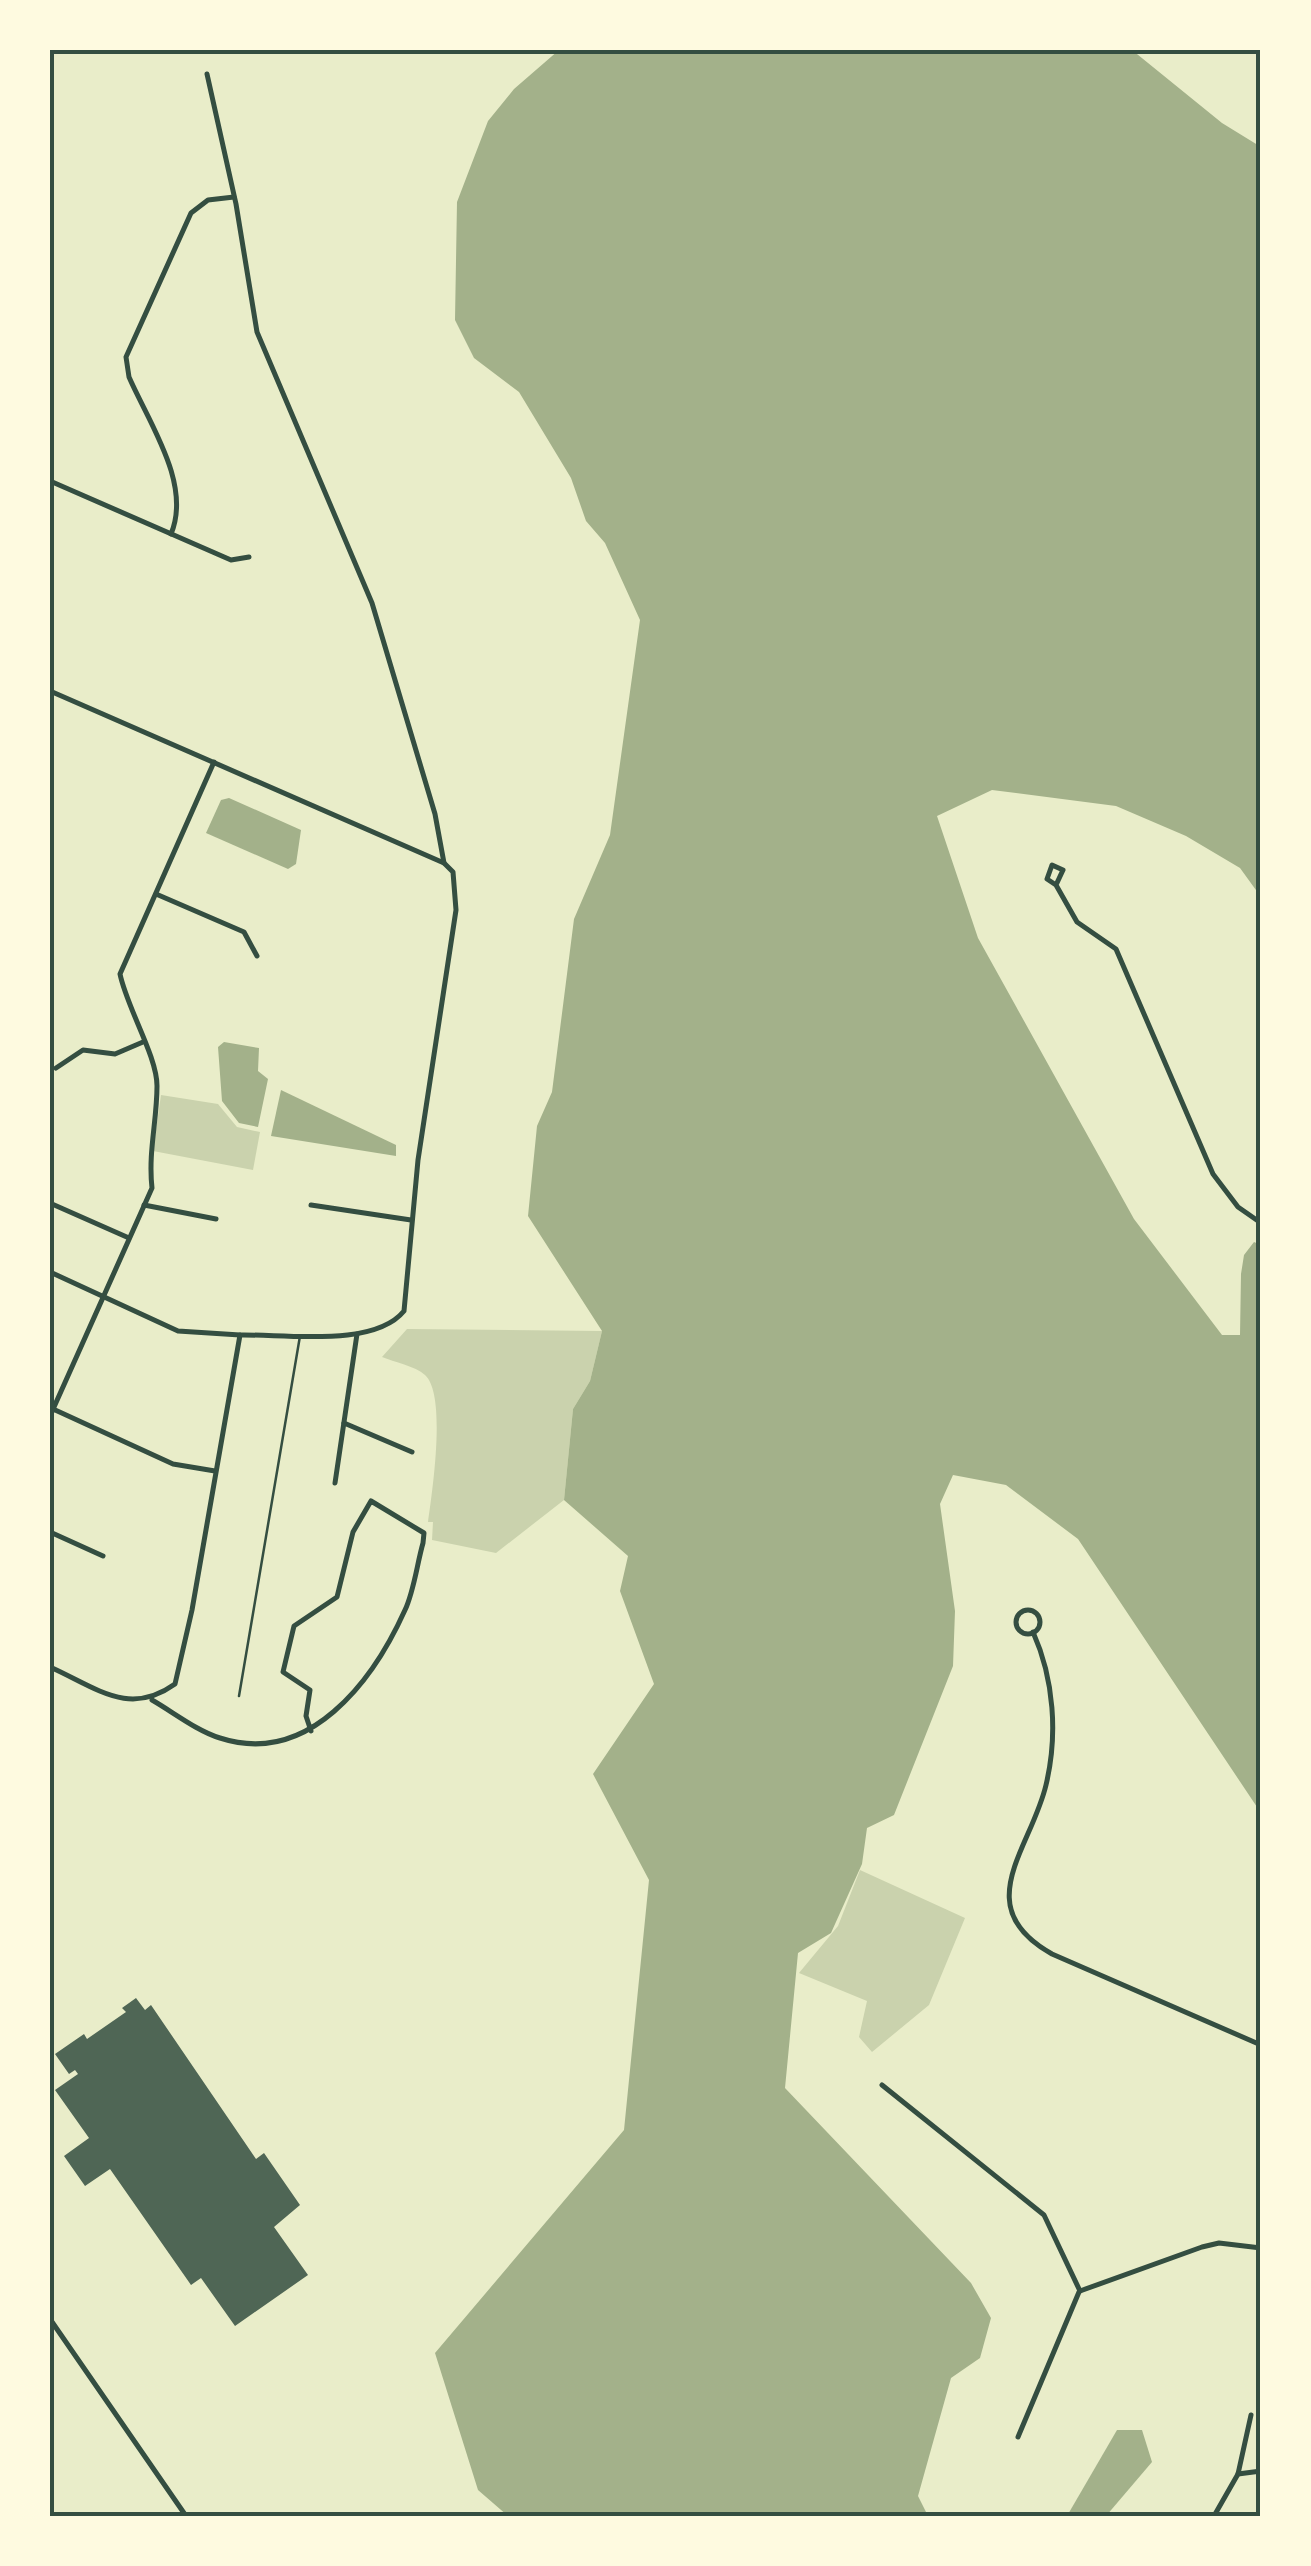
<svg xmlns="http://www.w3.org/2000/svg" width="1311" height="2566" viewBox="0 0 1311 2566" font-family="'Public Sans',sans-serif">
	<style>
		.green { fill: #cad2ad }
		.water { fill: #a3b18a }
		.building { fill: #4f6655 }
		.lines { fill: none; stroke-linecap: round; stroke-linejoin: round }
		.service { stroke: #344e41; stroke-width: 2.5 }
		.minor { stroke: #344e41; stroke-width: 5 }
		.tertiary { stroke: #344e41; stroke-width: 5 }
		.neatline { fill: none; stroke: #344e41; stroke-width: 4 }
	</style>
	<rect width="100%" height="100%" fill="#e9edc9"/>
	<g class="green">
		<polygon points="161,1095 218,1104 237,1127 260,1132 253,1170 153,1151"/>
		<path d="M 407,1329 L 602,1331 L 590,1381 L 573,1409 L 564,1500 L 496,1553 L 432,1540 L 433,1522 L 428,1522 C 432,1493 447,1395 425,1375 C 415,1366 394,1362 382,1357 Z"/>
		<polygon points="860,1870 965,1918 929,2005 872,2052 859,2037 867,2001 799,1973 838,1926"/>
	</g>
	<g class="water">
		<polygon points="559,50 1132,50 1222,123 1261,147 1261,897 1240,868 1186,836 1116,806 992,790 937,816 978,938 1134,1219 1222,1335 1240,1335 1241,1274 1244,1255 1254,1242 1261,1245 1261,1813 1078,1539 1006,1485 953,1475 940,1504 955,1611 953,1666 894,1815 867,1828 862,1864 831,1933 798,1953 785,2088 971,2283 991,2318 980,2358 951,2378 918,2496 928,2516 508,2516 478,2490 435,2353 624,2130 649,1880 593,1774 654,1684 620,1591 628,1556 564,1500 573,1409 590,1381 602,1331 528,1216 537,1126 552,1092 574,919 610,835 640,620 605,543 586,521 571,478 519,392 474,358 455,320 457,202 488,121 514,89"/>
		<polygon points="229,798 301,830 296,864 288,869 206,833 221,800"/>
		<polygon points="224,1042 259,1048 258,1071 268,1079 258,1127 239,1123 222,1101 218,1047"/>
		<polygon points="281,1090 396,1145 396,1156 271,1136"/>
		<polygon points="1117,2430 1142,2430 1152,2462 1106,2516 1067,2516"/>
	</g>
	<polygon class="building" points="136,1998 145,2010 151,2005 256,2159 264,2153 300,2205 274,2227 308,2275 235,2326 201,2278 191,2285 110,2169 85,2186 64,2156 89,2138 55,2090 78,2074 75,2070 69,2074 55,2054 84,2034 87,2039 126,2012 122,2008"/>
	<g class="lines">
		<polyline class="service" points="239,1696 300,1336"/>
		<g class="minor">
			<polyline points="50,481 231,560 249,557"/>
			<path d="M 171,534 C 192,484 149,423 129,377 L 126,357 L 191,213 L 208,200 L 234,197"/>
			<polyline points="50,691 444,863"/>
			<polyline points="1056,885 1063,870 1052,865 1047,879 1056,885 1077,922 1116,949 1213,1174 1238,1207 1261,1223"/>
			<polyline points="156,894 244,932 257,956"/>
			<polyline points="56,1068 83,1050 115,1054 143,1042"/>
			<polyline points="52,1204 129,1238"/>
			<polyline points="144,1205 216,1219"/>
			<polyline points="311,1205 411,1220"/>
			<polyline points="50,1272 178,1331 240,1335"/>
			<polyline points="53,1409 173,1464 215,1471"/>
			<path d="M 50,1416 L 152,1188 C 148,1152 157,1121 157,1086 C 157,1056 127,1008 120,974 L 214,762"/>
			<polyline points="344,1423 412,1452"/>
			<polyline points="335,1483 357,1334"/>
			<polyline points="50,1532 103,1556"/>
			<circle cx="1028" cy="1622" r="12"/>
			<path d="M 1033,1632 C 1054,1679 1058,1735 1046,1785 C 1031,1849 968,1907 1052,1954 L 1261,2045"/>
			<path d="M 50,1667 C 97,1688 129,1717 175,1684 L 192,1610 L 240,1335 C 285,1334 374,1348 404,1311 L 418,1160 L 456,910 L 453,872 L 444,863 L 435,814 L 372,603 L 257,332 L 236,204 L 207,74"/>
			<path d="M 152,1700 C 173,1712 197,1731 220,1738 C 309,1767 373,1681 405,1610 C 414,1591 417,1564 423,1543 L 424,1533 L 371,1501 L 353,1532 L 337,1597 L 294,1626 L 283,1672 L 310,1690 L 306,1716 L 311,1731"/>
			<polyline points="882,2085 1044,2215 1080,2291"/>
			<polyline points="1080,2291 1202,2247 1219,2243 1261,2248"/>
			<polyline points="1018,2437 1079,2292"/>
			<polyline points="1238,2474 1261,2471"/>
			<polyline points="1214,2516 1238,2474 1251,2415"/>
		</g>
		<polyline class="tertiary" points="50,2319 186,2516"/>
	</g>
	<rect width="1311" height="2566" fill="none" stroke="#fefae0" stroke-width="105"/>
	<rect x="52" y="52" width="1206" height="2462" class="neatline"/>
</svg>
